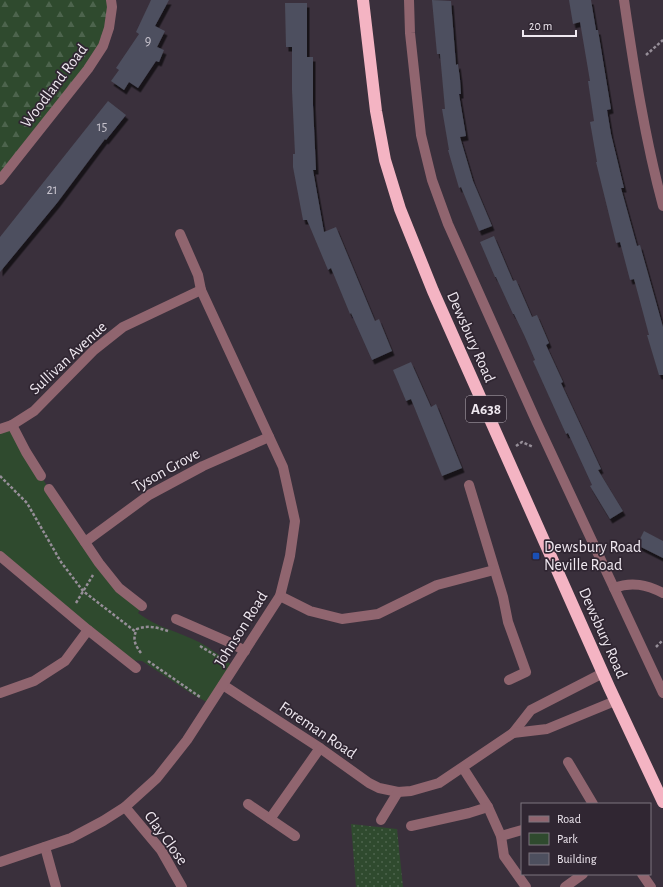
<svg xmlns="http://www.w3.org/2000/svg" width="663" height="887" viewBox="0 0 663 887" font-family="'Alegreya Sans',sans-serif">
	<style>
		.grass { fill: url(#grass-dots) }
		.forest { fill: url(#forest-firs) }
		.park { fill: #2f4a2e }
		.building { fill: #4d4f5e; filter: url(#shadow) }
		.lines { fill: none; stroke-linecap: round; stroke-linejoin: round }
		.path { stroke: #968e98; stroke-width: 2.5; stroke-dasharray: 3 2; stroke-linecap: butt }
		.minor { stroke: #90656f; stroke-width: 10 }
		.highway { stroke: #f4b4c3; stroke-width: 12 }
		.transit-dot { fill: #1a4fb4; stroke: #302632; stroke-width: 1.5 }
		.labels { text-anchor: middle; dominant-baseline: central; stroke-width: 3.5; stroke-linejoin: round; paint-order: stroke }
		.number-label { font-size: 14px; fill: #c6c2cc }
		.shield { fill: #302632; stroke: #b6aeb7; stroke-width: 1 }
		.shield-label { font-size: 15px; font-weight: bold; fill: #efe8f0 }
		.street-label { font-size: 16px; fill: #efe8f0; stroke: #302632 }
		.poi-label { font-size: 16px; fill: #efe8f0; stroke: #302632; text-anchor: start }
	</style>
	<defs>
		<pattern id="grass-dots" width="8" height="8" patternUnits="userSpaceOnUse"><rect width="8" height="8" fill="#2f4a2e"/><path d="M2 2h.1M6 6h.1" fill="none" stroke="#4d644d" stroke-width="1.8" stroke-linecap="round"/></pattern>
		<pattern id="forest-firs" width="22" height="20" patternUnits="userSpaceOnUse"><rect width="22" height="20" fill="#2f4a2e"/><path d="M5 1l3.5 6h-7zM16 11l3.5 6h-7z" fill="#4d644d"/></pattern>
		<filter id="shadow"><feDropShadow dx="2.5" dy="4.5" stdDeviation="0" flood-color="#0009"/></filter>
	</defs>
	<rect width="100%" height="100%" fill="#3a303c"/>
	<polygon class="grass" points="351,824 397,829 403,887 356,887"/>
	<polygon class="forest" points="0,0 111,0 103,46 0,180"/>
	<path class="park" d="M 12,425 L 26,452 L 49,489 L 99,563 L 142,606 L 138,613 C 156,627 179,632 199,642 C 212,649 223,658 234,667 L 210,704 L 192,694 L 142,661 L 125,660 L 0,556 L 0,429 Z"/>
	<g class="building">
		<polygon points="151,0 169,0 155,26 165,31 157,47 164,50 159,62 156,61 138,88 129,82 124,90 111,81 119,70 116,68 139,34 136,32"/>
		<polygon points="432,0 451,1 456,65 458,64 460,79 461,94 459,94 466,136 460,137 473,181 492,226 479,231 461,187 459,188 448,150 449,150 442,109 445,109 440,54 437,54"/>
		<polygon points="569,0 591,0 596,30 598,30 611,109 607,110 611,134 624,188 621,188 637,246 640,245 663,327 663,375 659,375 647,335 649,335 634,279 630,280 620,242 616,243 596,162 597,162 590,122 594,121 588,81 590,81 580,22 573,24"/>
		<polygon points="285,3 307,3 307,57 313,57 313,105 316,170 313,170 324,232 336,227 375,321 379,319 392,351 372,360 351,313 350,314 331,268 328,270 307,220 303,220 293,167 293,154 295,154 292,90 292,47 286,47"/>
		<polygon points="108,101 126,115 106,140 105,139 57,203 0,272 0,237"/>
		<polygon points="494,236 513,281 516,280 532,317 537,315 549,343 546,345 563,382 561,383 601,469 598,470 623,511 610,519 590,486 592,485 568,433 566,434 533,361 535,360 525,337 514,314 513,314 496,277 495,277 480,242"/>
		<polygon points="411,362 431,407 436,404 462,468 442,476 411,399 406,401 393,370"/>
		<polygon points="644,531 663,541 663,558 637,545"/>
	</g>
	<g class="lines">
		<g class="path">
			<polyline points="646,55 663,40"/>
			<polyline points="516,446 522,442 533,447"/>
			<polyline points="0,476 27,503 61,562 83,591 136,632"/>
			<polyline points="76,603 93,575"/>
			<polyline points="200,646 223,660"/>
			<polyline points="656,647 663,640"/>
			<path d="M 141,653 C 135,645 132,639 137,629 C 148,625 156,627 168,631"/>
			<polyline points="148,661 200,697"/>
		</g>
		<g class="minor">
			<polyline points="409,0 410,33 421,135 432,180 448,224 537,423 663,693"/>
			<path d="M 624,0 C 634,69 645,139 663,206"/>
			<polyline points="0,180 88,69 103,46 109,28 112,7 111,0"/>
			<polyline points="12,425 26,452 41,476"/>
			<polyline points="0,429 12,425 34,411 94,350 123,327 201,290"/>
			<polyline points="469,485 503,597 508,622 526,672 509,680"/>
			<polyline points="49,489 99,563 119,588 142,606"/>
			<polyline points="85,542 149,495 203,466 269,437"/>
			<polyline points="0,556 88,630 136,668"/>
			<path d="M 614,588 C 632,581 647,585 663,593"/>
			<polyline points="280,596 310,611 342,619 378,614 437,585 494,570"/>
			<polyline points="176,619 231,643 245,651"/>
			<polyline points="223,685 320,748 369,783 379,788 398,792 411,791 439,783 513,733 531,710 603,673"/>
			<polyline points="0,693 34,681 65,661 88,630"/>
			<polyline points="513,733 547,729 615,701"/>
			<polyline points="568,762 593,804"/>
			<polyline points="463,768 488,807 501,836 504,856 526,887"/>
			<polyline points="248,804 295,836"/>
			<polyline points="125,807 161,850 182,887"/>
			<polyline points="270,819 320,748"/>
			<polyline points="381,820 398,792"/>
			<polyline points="411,826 469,813 488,807"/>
			<polyline points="501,836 522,830"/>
			<polyline points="45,847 56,887"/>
			<polyline points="0,862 71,838 103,821 125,807 157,778 187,740 280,596 290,556 295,521 283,467 201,290 198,275 180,234"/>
			<polyline points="642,874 651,887"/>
			<polyline points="565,887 583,874"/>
		</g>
		<polyline class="highway" points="363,0 376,111 385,160 400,209 433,291 609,687 663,802"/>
	</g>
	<rect class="transit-dot" x="532" y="552" width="8" height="8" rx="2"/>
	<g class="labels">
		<g class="number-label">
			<text x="148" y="41">9</text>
			<text x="102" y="127">15</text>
			<text x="52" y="190">21</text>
		</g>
		<rect class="shield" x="466" y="396" width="40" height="26" rx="3"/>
		<g class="shield-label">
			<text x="486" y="409">A638</text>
		</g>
		<g class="street-label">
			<text transform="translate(54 86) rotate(-53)">Woodland Road</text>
			<text transform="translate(471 337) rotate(66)">Dewsbury Road</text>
			<text transform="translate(68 358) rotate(-43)">Sullivan Avenue</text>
			<text transform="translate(166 470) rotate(-29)">Tyson Grove</text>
			<text transform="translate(241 629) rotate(-58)">Johnson Road</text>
			<text transform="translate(603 633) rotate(66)">Dewsbury Road</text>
			<text transform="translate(318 730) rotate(34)">Foreman Road</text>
			<text transform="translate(166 838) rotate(54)">Clay Close</text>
		</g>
		<g class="poi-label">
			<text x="544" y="547">Dewsbury Road<tspan x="544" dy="18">Neville Road</tspan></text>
		</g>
	</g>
	<rect x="521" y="803" width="130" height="72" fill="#302632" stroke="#7c747e"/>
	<rect x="529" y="816" width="20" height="6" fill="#90656f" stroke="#7c747e"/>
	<text x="557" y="823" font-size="12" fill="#efe8f0">Road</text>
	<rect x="529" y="833" width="20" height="12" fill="#2f4a2e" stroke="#7c747e"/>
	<text x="557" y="843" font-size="12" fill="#efe8f0">Park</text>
	<rect x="529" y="853" width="20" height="12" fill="#4d4f5e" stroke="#7c747e"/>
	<text x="557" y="863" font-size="12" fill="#efe8f0">Building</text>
	<path d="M523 30v6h53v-6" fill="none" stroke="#efe8f0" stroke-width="2"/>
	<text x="529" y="30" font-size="12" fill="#efe8f0" stroke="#302632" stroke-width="3" paint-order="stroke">20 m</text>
</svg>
